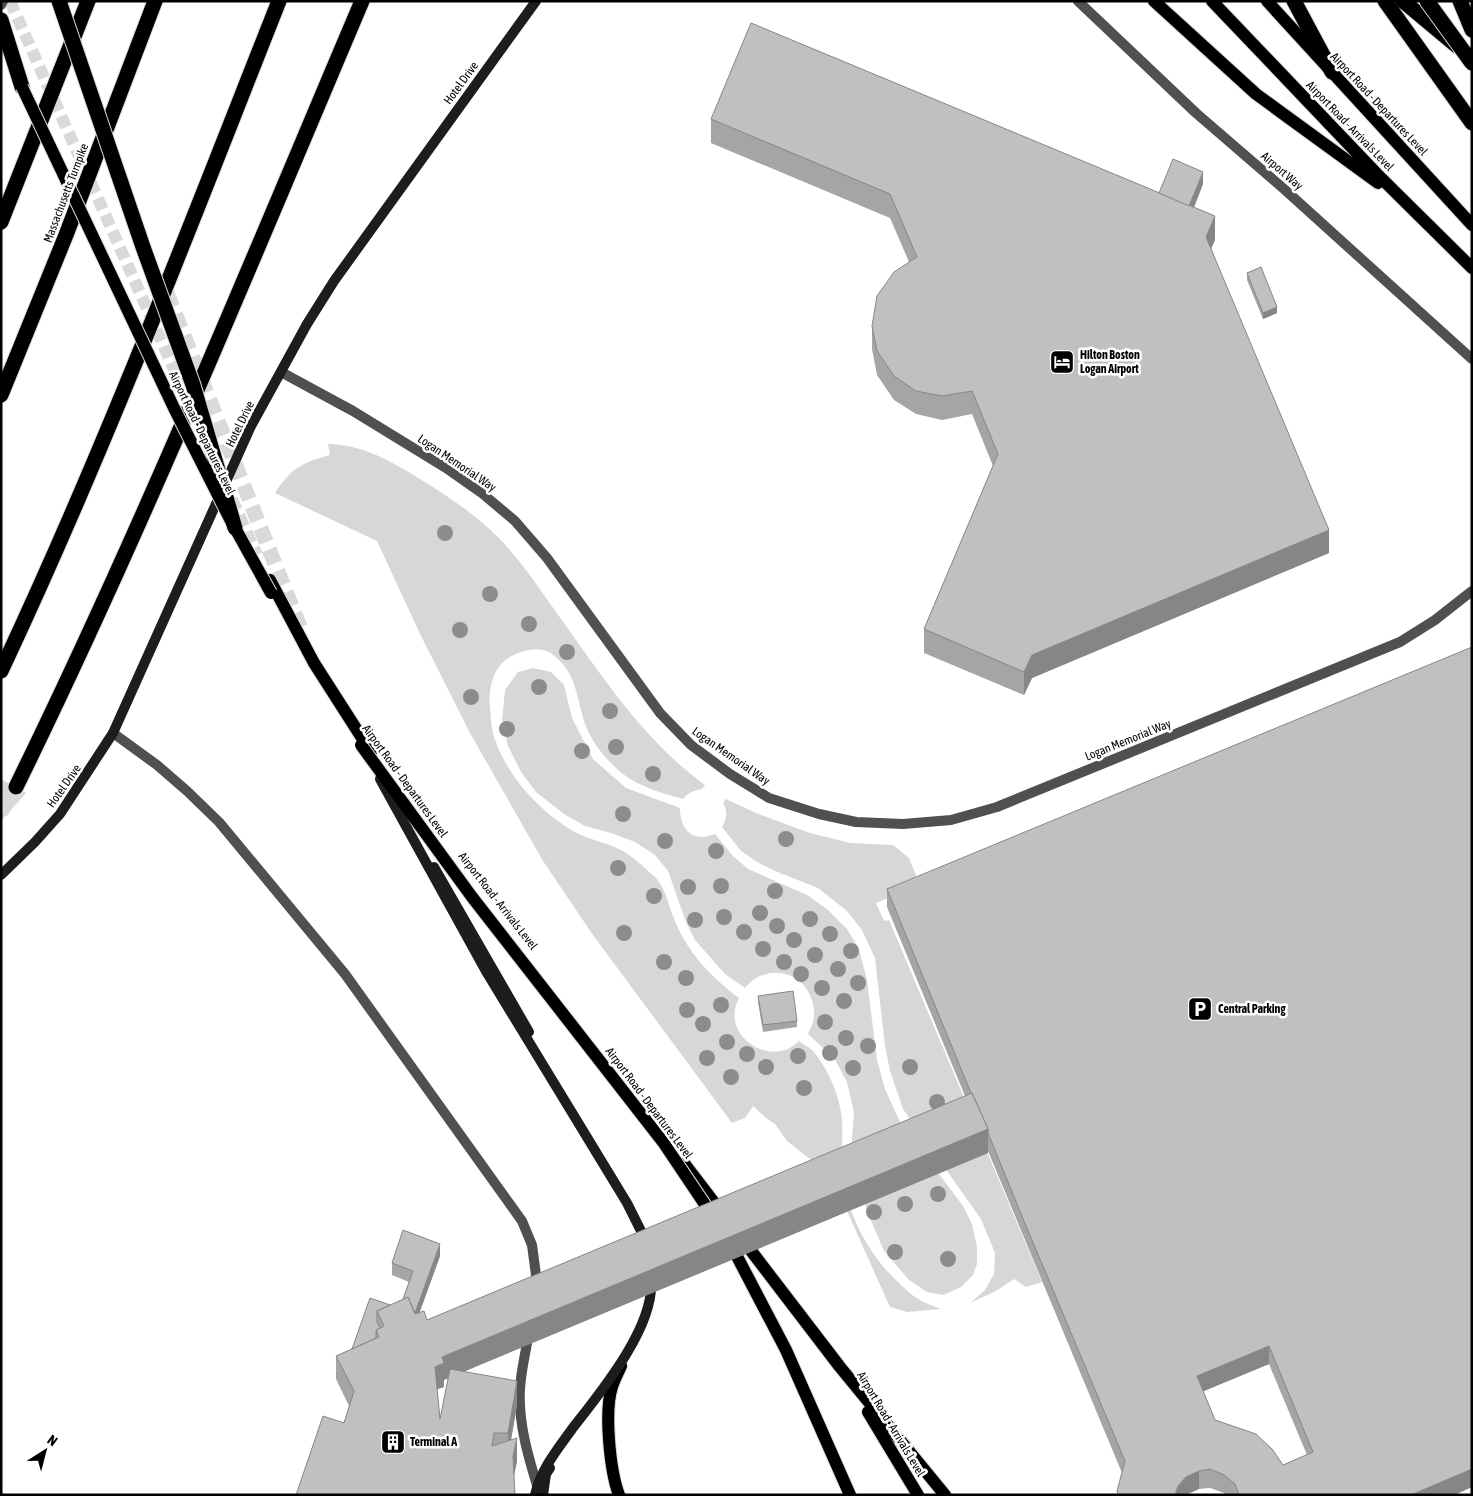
<svg xmlns="http://www.w3.org/2000/svg" width="1473" height="1496" viewBox="0 0 1473 1496" font-family="'Asap Condensed',sans-serif">
	<style>
		.green { fill: #d7d7d7 }
		.lines { fill: none; stroke-linecap: round; stroke-linejoin: round }
		.primary-tunnel { stroke: #d9d9d9; stroke-width: 12; stroke-dasharray: 12 6; stroke-linecap: butt }
		.motorway-tunnel { stroke: #d9d9d9; stroke-width: 15; stroke-dasharray: 15 8; stroke-linecap: butt }
		.primary-casing { stroke: #dbdbdb; stroke-width: 14 }
		.motorway-casing { stroke: #dbdbdb; stroke-width: 17 }
		.service { stroke: #505050; stroke-width: 10 }
		.minor { stroke: #505050; stroke-width: 10 }
		.tertiary { stroke: #505050; stroke-width: 10 }
		.secondary { stroke: #1d1d1d; stroke-width: 10 }
		.primary { stroke: #000; stroke-width: 12 }
		.motorway { stroke: #000; stroke-width: 15 }
		.primary-bridge-casing { stroke: #dbdbdb; stroke-width: 14; stroke-linecap: butt }
		.motorway-bridge-casing { stroke: #dbdbdb; stroke-width: 17; stroke-linecap: butt }
		.secondary-bridge { stroke: #1d1d1d; stroke-width: 10 }
		.primary-bridge { stroke: #000; stroke-width: 12 }
		.motorway-bridge { stroke: #000; stroke-width: 15 }
		.tree { fill: #8c8c8c }
		.wall { fill: #a5a5a5; fill-rule: evenodd }
		.shaded-wall { fill: #868686 }
		.building { fill: #c0c0c0; stroke: #868686; fill-rule: evenodd }
		.labels { text-anchor: middle; dominant-baseline: central; stroke-width: 5; stroke-linejoin: round; paint-order: stroke }
		.street-label { font-size: 12px; fill: #000; stroke: #fff }
		.poi-label { font-size: 12px; font-weight: bold; fill: #000; stroke: #fff; text-anchor: start }
	</style>
	<rect width="100%" height="100%" fill="#fff"/>
	<g class="green">
		<path d="M 328,444 C 362,445 387,459 415,476 C 445,494 475,514 500,539 C 519,559 535,582 551,605 C 597,668 640,738 705,785 L 702,789 C 693,791 689,792 683,799 C 670,795 656,792 644,786 C 621,777 599,754 588,731 C 577,707 579,678 558,659 C 555,657 552,653 549,652 C 537,646 520,651 510,657 C 493,666 488,690 490,707 C 491,717 491,728 494,737 C 507,776 538,810 573,831 C 587,839 604,842 619,849 C 633,856 645,868 657,879 C 666,890 669,907 675,921 C 688,953 711,977 739,998 C 719,1035 771,1070 799,1041 C 803,1044 808,1047 812,1050 C 826,1065 838,1092 841,1112 C 844,1130 841,1148 842,1166 C 845,1212 868,1255 902,1286 C 907,1290 911,1295 917,1298 C 924,1303 933,1306 941,1309 L 907,1312 L 890,1307 L 834,1182 L 815,1163 L 787,1141 L 775,1124 L 766,1118 L 753,1106 L 745,1118 L 732,1123 L 593,935 L 543,861 L 470,733 L 420,634 L 377,541 L 275,493 C 290,469 303,462 330,455 Z"/>
		<path d="M 533,668 L 551,672 L 564,685 L 572,718 L 593,759 L 626,788 L 680,808 C 680,830 693,843 715,834 L 732,855 L 748,869 L 807,895 L 827,909 L 847,929 L 859,949 L 867,980 L 877,1060 L 885,1089 L 900,1122 L 963,1206 L 972,1224 L 977,1247 L 977,1264 L 973,1275 L 961,1287 L 943,1295 L 927,1292 L 909,1280 L 884,1251 L 867,1211 L 851,1153 L 854,1112 L 847,1082 L 834,1058 L 808,1034 C 811,1028 815,1019 814,1012 C 813,982 784,963 756,978 C 752,980 748,985 745,988 L 725,974 L 695,940 L 686,922 L 668,871 L 655,855 L 635,842 L 611,833 L 585,826 L 564,814 L 536,792 L 521,772 L 508,746 L 502,720 L 505,690 L 518,672 Z"/>
		<polygon points="1,779 26,793 1,821"/>
		<path d="M 726,799 L 756,813 L 810,833 L 850,843 L 893,845 L 909,858 L 920,885 L 876,903 L 884,921 L 889,920 L 1042,1282 L 1026,1287 L 1014,1279 L 996,1291 L 970,1303 L 985,1290 L 994,1274 L 995,1253 L 981,1219 L 903,1109 L 890,1071 L 885,1046 L 875,958 L 862,930 L 847,911 L 818,888 L 775,871 L 757,862 L 741,851 L 722,827 C 727,819 728,811 723,803 Z"/>
	</g>
	<g class="lines">
		<g class="primary-tunnel">
			<polyline points="10,1 193,412"/>
			<polyline points="232,499 257,555"/>
		</g>
		<g class="motorway-tunnel">
			<polyline points="167,293 301,629"/>
			<polyline points="1,812 16,787"/>
		</g>
		<defs>
			<g id="primary">
				<polyline points="1154,1 1256,94 1378,183"/>
				<polyline points="1212,1 1377,174 1472,268"/>
				<polyline points="1267,1 1472,225"/>
				<polyline points="270,580 314,663 371,752"/>
				<polyline points="683,1162 722,1213"/>
				<polyline points="742,1239 840,1367 945,1495"/>
				<polyline points="868,1412 918,1495"/>
				<path d="M 619,1495 C 610,1471 604,1412 612,1387 C 614,1380 618,1373 621,1366"/>
			</g>
			<g id="motorway">
				<polyline points="1294,1 1332,72"/>
				<polyline points="1385,1 1472,123"/>
				<polyline points="1403,1 1457,46"/>
				<polyline points="1460,1 1472,30"/>
				<polyline points="1,20 22,87"/>
				<polyline points="1,222 88,1"/>
				<polyline points="1,395 66,235 155,1"/>
				<path d="M 1,671 C 104,452 190,226 279,1"/>
				<path d="M 16,787 C 142,530 250,265 362,1"/>
			</g>
		</defs>
		<use href="#primary" class="primary-casing"/>
		<use href="#motorway" class="motorway-casing"/>
		<g class="service">
			<polyline points="1,5 3,1"/>
			<polyline points="113,733 157,765 187,791 219,822 268,881 345,974 522,1221 532,1245 536,1275 535,1288"/>
			<path d="M 529,1332 C 526,1351 521,1370 520,1389 C 518,1424 529,1459 539,1492"/>
		</g>
		<polyline class="minor" points="281,372 353,411 446,468 483,494 515,521 547,558 660,713 691,745 730,774 769,798 819,814 856,822 903,824 951,820 997,807 1400,642 1435,620 1472,591"/>
		<polyline class="tertiary" points="1078,1 1196,113 1284,189 1472,359"/>
		<g class="secondary">
			<polyline points="434,867 529,1032"/>
			<polyline points="1,875 35,842 60,814 113,733 251,426 307,324 334,281 536,1"/>
			<polyline points="543,1495 546,1474 550,1468"/>
		</g>
		<use href="#primary" class="primary"/>
		<use href="#motorway" class="motorway"/>
		<defs>
			<g id="primary-bridge">
				<polyline points="22,87 174,408 230,519 271,593"/>
				<polyline points="361,745 472,897 663,1142 714,1218"/>
				<polyline points="730,1243 786,1350 850,1495"/>
			</g>
			<g id="motorway-bridge">
				<polyline points="59,1 143,247 193,385 235,528"/>
				<polyline points="1427,1 1472,63"/>
			</g>
		</defs>
		<use href="#primary-bridge" class="primary-bridge-casing"/>
		<use href="#motorway-bridge" class="motorway-bridge-casing"/>
		<g class="secondary-bridge">
			<polyline points="380,779 487,973 627,1203 642,1233 645,1244"/>
			<path d="M 535,1495 C 541,1469 557,1450 572,1429 C 600,1393 655,1327 651,1280"/>
		</g>
		<use href="#primary-bridge" class="primary-bridge"/>
		<use href="#motorway-bridge" class="motorway-bridge"/>
	</g>
	<g class="tree">
		<circle cx="445" cy="533" r="8"/>
		<circle cx="490" cy="594" r="8"/>
		<circle cx="529" cy="624" r="8"/>
		<circle cx="460" cy="630" r="8"/>
		<circle cx="567" cy="652" r="8"/>
		<circle cx="539" cy="687" r="8"/>
		<circle cx="471" cy="697" r="8"/>
		<circle cx="610" cy="711" r="8"/>
		<circle cx="507" cy="729" r="8"/>
		<circle cx="616" cy="747" r="8"/>
		<circle cx="582" cy="751" r="8"/>
		<circle cx="653" cy="774" r="8"/>
		<circle cx="623" cy="814" r="8"/>
		<circle cx="786" cy="839" r="8"/>
		<circle cx="665" cy="841" r="8"/>
		<circle cx="716" cy="851" r="8"/>
		<circle cx="618" cy="868" r="8"/>
		<circle cx="721" cy="886" r="8"/>
		<circle cx="688" cy="887" r="8"/>
		<circle cx="775" cy="891" r="8"/>
		<circle cx="654" cy="896" r="8"/>
		<circle cx="760" cy="913" r="8"/>
		<circle cx="724" cy="917" r="8"/>
		<circle cx="810" cy="919" r="8"/>
		<circle cx="695" cy="920" r="8"/>
		<circle cx="777" cy="926" r="8"/>
		<circle cx="744" cy="932" r="8"/>
		<circle cx="624" cy="933" r="8"/>
		<circle cx="830" cy="934" r="8"/>
		<circle cx="794" cy="940" r="8"/>
		<circle cx="763" cy="949" r="8"/>
		<circle cx="851" cy="951" r="8"/>
		<circle cx="815" cy="955" r="8"/>
		<circle cx="664" cy="962" r="8"/>
		<circle cx="784" cy="962" r="8"/>
		<circle cx="838" cy="969" r="8"/>
		<circle cx="801" cy="974" r="8"/>
		<circle cx="686" cy="978" r="8"/>
		<circle cx="858" cy="983" r="8"/>
		<circle cx="822" cy="988" r="8"/>
		<circle cx="844" cy="1001" r="8"/>
		<circle cx="721" cy="1005" r="8"/>
		<circle cx="687" cy="1010" r="8"/>
		<circle cx="825" cy="1022" r="8"/>
		<circle cx="703" cy="1024" r="8"/>
		<circle cx="846" cy="1038" r="8"/>
		<circle cx="727" cy="1042" r="8"/>
		<circle cx="868" cy="1046" r="8"/>
		<circle cx="830" cy="1053" r="8"/>
		<circle cx="747" cy="1054" r="8"/>
		<circle cx="798" cy="1056" r="8"/>
		<circle cx="707" cy="1058" r="8"/>
		<circle cx="766" cy="1067" r="8"/>
		<circle cx="910" cy="1067" r="8"/>
		<circle cx="853" cy="1068" r="8"/>
		<circle cx="731" cy="1077" r="8"/>
		<circle cx="804" cy="1088" r="8"/>
		<circle cx="937" cy="1102" r="8"/>
		<circle cx="938" cy="1194" r="8"/>
		<circle cx="905" cy="1204" r="8"/>
		<circle cx="874" cy="1212" r="8"/>
		<circle cx="895" cy="1252" r="8"/>
		<circle cx="948" cy="1259" r="8"/>
	</g>
	<g class="wall">
		<polygon points="711,119 1159,193 1203,184 1194,208 1215,240 1211,248 1329,553 1032,678 1024,695 924,653 924,629 993,466 972,414 942,420 916,414 894,400 877,375 872,349 872,326 909,262 890,218 711,143"/>
		<polygon points="1247,273 1277,313 1263,319 1247,280"/>
		<path d="M 887,889 L 1472,1487 L 1454,1495 L 1226,1495 L 1224,1493 L 1210,1488 L 1199,1489 L 1122,1473 L 988,1151 L 988,1153 L 464,1371 L 517,1405 L 511,1440 L 517,1462 L 344,1423 L 349,1406 L 336,1379 L 336,1356 L 352,1349 L 370,1298 L 390,1305 L 403,1299 L 409,1282 L 392,1275 L 392,1263 L 440,1256 L 419,1313 L 427,1320 L 965,1096 L 887,907 ZM 1269,1364 L 1307,1455 L 1283,1465 L 1215,1420 L 1203,1391 ZM 448,1378 L 440,1419 L 437,1389 L 444,1387 L 444,1380 Z"/>
		<polygon points="758,996 797,1021 797,1027 763,1032 758,1002"/>
	</g>
	<g class="shaded-wall">
		<polygon points="1203,172 1203,184 1187,223 1187,211"/>
		<polygon points="1215,216 1215,240 1206,260 1206,237"/>
		<polygon points="1277,307 1277,313 1263,319 1263,313"/>
		<polygon points="1329,530 1329,553 1032,678 1024,695 1024,672 1032,655"/>
		<polygon points="988,1129 988,1153 444,1380 444,1387 435,1390 435,1367 442,1357"/>
		<polygon points="440,1244 440,1256 413,1331 413,1319"/>
		<polygon points="1269,1346 1269,1364 1197,1394 1197,1376"/>
		<polygon points="517,1381 517,1405 508,1457 508,1433"/>
		<polygon points="517,1438 517,1462 513,1480 513,1456"/>
		<polygon points="1472,1469 1472,1487 1454,1495 1411,1495"/>
		<polygon points="1199,1471 1199,1489 1186,1495 1175,1495 1178,1486 1186,1477"/>
	</g>
	<g class="building">
		<polygon points="751,23 1215,216 1206,237 1329,530 1032,655 1024,672 924,629 998,454 972,391 942,396 916,391 894,376 877,351 872,326 877,296 894,272 917,257 890,194 711,119"/>
		<polygon points="1173,159 1203,172 1189,206 1159,193"/>
		<polygon points="1261,267 1277,307 1263,313 1247,273"/>
		<path d="M 1472,647 L 1472,1469 L 1411,1495 L 1239,1495 L 1235,1484 L 1224,1475 L 1210,1469 L 1199,1471 L 1186,1477 L 1178,1486 L 1175,1495 L 1118,1495 L 1117,1491 L 1125,1461 L 1021,1214 L 988,1133 L 988,1129 L 972,1093 L 971,1093 L 887,889 ZM 1269,1346 L 1313,1452 L 1283,1465 L 1272,1449 L 1256,1434 L 1215,1420 L 1197,1376 Z"/>
		<polygon points="793,991 797,1021 763,1025 758,996"/>
		<polygon points="972,1093 988,1129 442,1357 444,1363 435,1367 440,1419 450,1369 517,1381 508,1433 494,1433 492,1446 517,1438 513,1456 515,1495 296,1495 323,1416 344,1423 354,1391 336,1356 379,1337 376,1330 384,1326 377,1311 408,1297 415,1314 424,1311 427,1320"/>
		<polygon points="403,1230 440,1244 415,1313 408,1297 403,1299 413,1271 392,1263"/>
		<polygon points="370,1298 390,1305 377,1311 377,1322 380,1328 376,1330 376,1338 352,1349"/>
	</g>
	<defs>
		<symbol id="hotel-square" viewBox="-11 -11 22 22"><rect x="-9" y="-9" width="18" height="18" rx="4" fill="#000" stroke="#fff"/><path d="M-6-4.5h1.5V1H6V5H4.5V3h-9V5H-6ZM-4 0a1.8 1.8 0 1 1 3.6 0ZM.5 0V-2.5h3Q6-2.5 6 0Z" fill="#fff"/></symbol>
		<symbol id="parking-square" viewBox="-11 -11 22 22"><rect x="-9" y="-9" width="18" height="18" rx="4" fill="#000" stroke="#fff"/><path d="M-3.5-5.5H1a3.5 3.5 0 0 1 0 7H-1V5.5H-3.5ZM-1-3.4V-.6H.8a1.4 1.4 0 0 0 0-2.8Z" fill="#fff"/></symbol>
		<symbol id="building-square" viewBox="-11 -11 22 22"><rect x="-9" y="-9" width="18" height="18" rx="4" fill="#000" stroke="#fff"/><path d="M-4-6H4V6H1V3H-1V6H-4ZM-2.5-4.3h1.7v1.8h-1.7ZM.8-4.3h1.7v1.8H.8ZM-2.5-1h1.7V.8h-1.7ZM.8-1h1.7V.8H.8Z" fill="#fff"/></symbol>
	</defs>
	<g fill-rule="evenodd">
		<use href="#hotel-square" x="1048" y="348" width="28" height="28"/>
		<use href="#parking-square" x="1186" y="995" width="28" height="28"/>
		<use href="#building-square" x="379" y="1428" width="28" height="28"/>
	</g>
	<g class="labels">
		<g class="street-label">
			<text transform="translate(461 83) rotate(-54)">Hotel Drive</text>
			<text transform="translate(1379 104) rotate(47)">Airport Road - Departures Level</text>
			<text transform="translate(1350 126) rotate(46)">Airport Road - Arrivals Level</text>
			<text transform="translate(1282 171) rotate(41)">Airport Way</text>
			<text transform="translate(66 193) rotate(-69)">Massachusetts Turnpike</text>
			<text transform="translate(240 424) rotate(-64)">Hotel Drive</text>
			<text transform="translate(202 433) rotate(64)">Airport Road - Departures Level</text>
			<text transform="translate(457 463) rotate(34)">Logan Memorial Way</text>
			<text transform="translate(1128 740) rotate(-22)">Logan Memorial Way</text>
			<text transform="translate(731 756) rotate(35)">Logan Memorial Way</text>
			<text transform="translate(405 781) rotate(54)">Airport Road - Departures Level</text>
			<text transform="translate(64 786) rotate(-55)">Hotel Drive</text>
			<text transform="translate(498 901) rotate(52)">Airport Road - Arrivals Level</text>
			<text transform="translate(649 1103) rotate(53)">Airport Road - Departures Level</text>
			<text transform="translate(891 1424) rotate(59)">Airport Road - Arrivals Level</text>
		</g>
		<g class="poi-label">
			<text x="1080" y="355">Hilton Boston<tspan x="1080" dy="14">Logan Airport</tspan></text>
			<text x="1218" y="1009">Central Parking</text>
			<text x="410" y="1442">Terminal A</text>
		</g>
	</g>
	<rect width="1473" height="1496" fill="none" stroke="#000000" stroke-width="5"/>
	<g transform="translate(45 1451) rotate(36)" stroke="#ffffff" stroke-width="4" paint-order="stroke">
	<path d="M0-4L9 19L0 12L-9 19Z" fill="#000000"/>
	<text y="-8" font-size="14" font-weight="bold" text-anchor="middle" fill="#000000">N</text>
	</g>
</svg>
